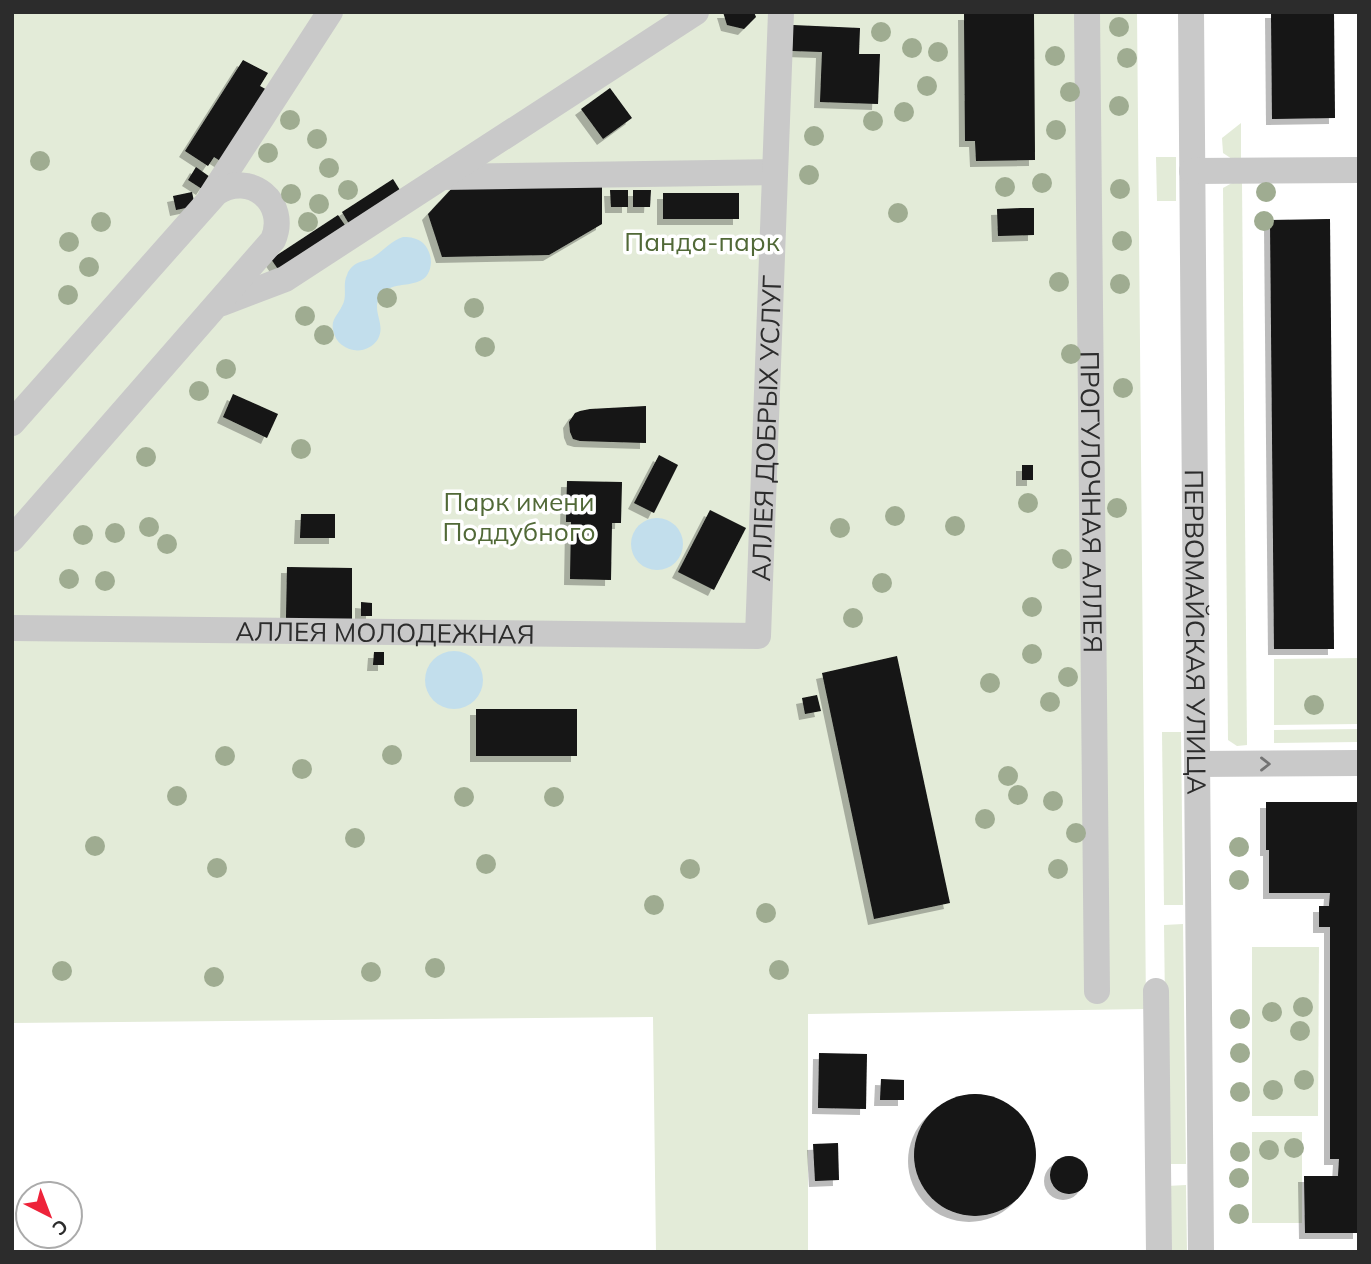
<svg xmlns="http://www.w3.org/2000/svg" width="1371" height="1264" viewBox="0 0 1371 1264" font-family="Mulish,sans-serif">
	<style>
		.green { fill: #e3ebd8 }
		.water { fill: #c2deec }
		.building { fill: #131313; filter: url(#shadow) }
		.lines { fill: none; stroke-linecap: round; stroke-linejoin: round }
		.minor { stroke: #c9c9c9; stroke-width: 26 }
		.tree { fill: #9fac91 }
		.oneway { stroke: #737373 }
		.labels { text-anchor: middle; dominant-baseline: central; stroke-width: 7; stroke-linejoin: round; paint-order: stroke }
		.park-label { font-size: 26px; fill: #516937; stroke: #fff }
		.street-label { font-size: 26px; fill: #2c2c2c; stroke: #fff }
	</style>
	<defs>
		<filter id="shadow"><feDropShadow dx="-6" dy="6" stdDeviation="0" flood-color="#0004"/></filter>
	</defs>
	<rect width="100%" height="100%" fill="#fff"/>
	<g class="green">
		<polygon points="12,12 1137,12 1146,1009 808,1014 808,1252 656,1252 653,1017 12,1023"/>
		<polygon points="1241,123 1241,159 1232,159 1223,153 1222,138"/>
		<polygon points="1156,157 1176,157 1176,201 1157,201"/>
		<polygon points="1232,183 1242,183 1247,745 1237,746 1228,740 1223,188"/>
		<polygon points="1359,658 1359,724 1274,725 1274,659"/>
		<polygon points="1359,729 1359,742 1274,743 1274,730"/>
		<polygon points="1162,732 1181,732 1183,905 1164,905"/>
		<polygon points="1183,924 1186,1164 1167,1164 1164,925"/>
		<polygon points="1252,947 1319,947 1318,1116 1252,1116"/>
		<rect x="1252" y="1132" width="50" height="91"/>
		<polygon points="1186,1185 1187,1252 1168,1252 1167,1186"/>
	</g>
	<g class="water">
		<path d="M 403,237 C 411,237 417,238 423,243 C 428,248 431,255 431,262 C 429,296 390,275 379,298 C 372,312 386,324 378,339 C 366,358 337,352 333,330 C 331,319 338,315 342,306 C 348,296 342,285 347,275 C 348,271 350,269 353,266 C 359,261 366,261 372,258 C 383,251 391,241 403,237 Z"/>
		<circle cx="657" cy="544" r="26"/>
		<circle cx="454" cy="680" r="29"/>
	</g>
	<g class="building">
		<polygon points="723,12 754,12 756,17 744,29 727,25"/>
		<polygon points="1271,12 1334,12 1335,118 1272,119"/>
		<polygon points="1034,13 1035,160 976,161 975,141 965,141 964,14"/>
		<polygon points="793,25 860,28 859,54 880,54 878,104 820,102 822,52 792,51"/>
		<polygon points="243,60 268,73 260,86 269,91 222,162 214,157 208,166 185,151"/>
		<polygon points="610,88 632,118 603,139 581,109"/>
		<polygon points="196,167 210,177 202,189 188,180"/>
		<polygon points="393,179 403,195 352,229 342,212"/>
		<polygon points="602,183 602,224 549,255 442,257 428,214 455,185"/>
		<polygon points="610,190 628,190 628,207 611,207"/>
		<polygon points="633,190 651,190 650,207 633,207"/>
		<polygon points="192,192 195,206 176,210 173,196"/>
		<rect x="663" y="193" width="76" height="26"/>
		<polygon points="1021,208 1034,208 1034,235 998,236 997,209"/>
		<polygon points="338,215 349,231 282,275 271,259"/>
		<polygon points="1330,219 1334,649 1274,649 1270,220"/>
		<polygon points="233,394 278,414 267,438 223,417"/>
		<polygon points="646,406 646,443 580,441 573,439 570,432 569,422 575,413 580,411 590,409"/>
		<polygon points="659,455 678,465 654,513 634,503"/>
		<rect x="1022" y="465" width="11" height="15"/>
		<polygon points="567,481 622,482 621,523 612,523 611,580 570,579 571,522 566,522"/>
		<polygon points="710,510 746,528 714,590 678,572"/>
		<polygon points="301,514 335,514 335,538 300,538"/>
		<polygon points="287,567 352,568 352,620 286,619"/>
		<polygon points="361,602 372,603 372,616 361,616"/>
		<polygon points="374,652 384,652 384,665 373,665"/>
		<polygon points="897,656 950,903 874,919 822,673"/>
		<polygon points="817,695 821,711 805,714 802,698"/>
		<rect x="476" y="709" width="101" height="47"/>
		<polygon points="1266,802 1359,802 1359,1233 1305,1233 1304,1176 1338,1176 1339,1159 1330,1159 1330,927 1319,927 1319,906 1329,906 1330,893 1269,893 1269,850 1266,850"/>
		<polygon points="819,1053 867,1054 866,1109 818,1108"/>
		<polygon points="881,1079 904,1080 904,1100 880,1100"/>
		<circle cx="975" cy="1155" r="61"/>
		<polygon points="838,1143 839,1180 815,1181 813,1144"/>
		<circle cx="1069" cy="1175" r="19"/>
	</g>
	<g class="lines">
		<g class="minor">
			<path id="s1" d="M 1087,12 L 1097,991"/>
			<path id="s2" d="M 1191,12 L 1201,1252"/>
			<polyline points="1192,171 1359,170"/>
			<polyline points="442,177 775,172"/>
			<polyline points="211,196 330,12"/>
			<polyline points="222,303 285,279 696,12"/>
			<path d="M 12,423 L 216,193 C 250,170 289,203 273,240 L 12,539"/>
			<path id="s3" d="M 12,628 L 758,636 L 781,12"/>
			<polyline points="1197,764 1359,763"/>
			<polyline points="1156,991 1159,1252"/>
		</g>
	</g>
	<g class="tree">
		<circle cx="1119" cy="27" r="10"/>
		<circle cx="881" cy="32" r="10"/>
		<circle cx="912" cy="48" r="10"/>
		<circle cx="938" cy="52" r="10"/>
		<circle cx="1055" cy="56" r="10"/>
		<circle cx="1127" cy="58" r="10"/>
		<circle cx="927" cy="86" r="10"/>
		<circle cx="1070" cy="92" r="10"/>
		<circle cx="1119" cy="106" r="10"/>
		<circle cx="904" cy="112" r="10"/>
		<circle cx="290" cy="120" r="10"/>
		<circle cx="873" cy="121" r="10"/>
		<circle cx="1056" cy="130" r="10"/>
		<circle cx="814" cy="136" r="10"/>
		<circle cx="317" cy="139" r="10"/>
		<circle cx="268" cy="153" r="10"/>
		<circle cx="40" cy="161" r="10"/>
		<circle cx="329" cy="168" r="10"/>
		<circle cx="809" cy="175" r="10"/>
		<circle cx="1042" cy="183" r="10"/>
		<circle cx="1005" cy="187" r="10"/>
		<circle cx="1120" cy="189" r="10"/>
		<circle cx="348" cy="190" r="10"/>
		<circle cx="1266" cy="192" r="10"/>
		<circle cx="291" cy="194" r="10"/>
		<circle cx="319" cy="204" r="10"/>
		<circle cx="898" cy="213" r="10"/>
		<circle cx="1264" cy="221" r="10"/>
		<circle cx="101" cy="222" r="10"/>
		<circle cx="308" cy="222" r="10"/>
		<circle cx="1122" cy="241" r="10"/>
		<circle cx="69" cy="242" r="10"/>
		<circle cx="89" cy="267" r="10"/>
		<circle cx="1059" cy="282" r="10"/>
		<circle cx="1120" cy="284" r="10"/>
		<circle cx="68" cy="295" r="10"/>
		<circle cx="387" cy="298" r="10"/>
		<circle cx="474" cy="308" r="10"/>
		<circle cx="305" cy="316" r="10"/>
		<circle cx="324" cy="335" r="10"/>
		<circle cx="485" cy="347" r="10"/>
		<circle cx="1071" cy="354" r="10"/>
		<circle cx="226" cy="369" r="10"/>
		<circle cx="1123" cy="388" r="10"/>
		<circle cx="199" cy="391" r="10"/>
		<circle cx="301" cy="449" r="10"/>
		<circle cx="146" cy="457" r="10"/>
		<circle cx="1028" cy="503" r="10"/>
		<circle cx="1117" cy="508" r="10"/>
		<circle cx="895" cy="516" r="10"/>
		<circle cx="955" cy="526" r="10"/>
		<circle cx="149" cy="527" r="10"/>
		<circle cx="840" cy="528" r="10"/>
		<circle cx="115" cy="533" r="10"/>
		<circle cx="83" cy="535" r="10"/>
		<circle cx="167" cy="544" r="10"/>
		<circle cx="1062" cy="559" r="10"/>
		<circle cx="69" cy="579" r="10"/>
		<circle cx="105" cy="581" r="10"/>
		<circle cx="882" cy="583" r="10"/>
		<circle cx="1032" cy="607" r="10"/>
		<circle cx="853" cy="618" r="10"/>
		<circle cx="1032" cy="654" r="10"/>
		<circle cx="1068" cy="677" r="10"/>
		<circle cx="990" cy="683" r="10"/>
		<circle cx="1050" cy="702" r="10"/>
		<circle cx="1314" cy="705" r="10"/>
		<circle cx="392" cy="755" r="10"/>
		<circle cx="225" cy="756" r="10"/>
		<circle cx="302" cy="769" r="10"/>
		<circle cx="1008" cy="776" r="10"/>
		<circle cx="1018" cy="795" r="10"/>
		<circle cx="177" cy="796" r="10"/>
		<circle cx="464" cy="797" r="10"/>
		<circle cx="554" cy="797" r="10"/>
		<circle cx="1053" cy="801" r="10"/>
		<circle cx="985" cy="819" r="10"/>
		<circle cx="1076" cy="833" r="10"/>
		<circle cx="355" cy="838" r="10"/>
		<circle cx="95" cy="846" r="10"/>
		<circle cx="1239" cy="847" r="10"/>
		<circle cx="486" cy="864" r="10"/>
		<circle cx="217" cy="868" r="10"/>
		<circle cx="690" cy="869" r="10"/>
		<circle cx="1058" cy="869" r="10"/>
		<circle cx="1239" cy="880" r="10"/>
		<circle cx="654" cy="905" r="10"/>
		<circle cx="766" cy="913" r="10"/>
		<circle cx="435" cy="968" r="10"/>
		<circle cx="779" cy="970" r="10"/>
		<circle cx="62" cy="971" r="10"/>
		<circle cx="371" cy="972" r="10"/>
		<circle cx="214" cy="977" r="10"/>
		<circle cx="1303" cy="1007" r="10"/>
		<circle cx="1272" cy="1012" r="10"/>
		<circle cx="1240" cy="1019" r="10"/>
		<circle cx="1300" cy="1031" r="10"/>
		<circle cx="1240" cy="1053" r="10"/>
		<circle cx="1304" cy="1080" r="10"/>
		<circle cx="1273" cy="1090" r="10"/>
		<circle cx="1240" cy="1092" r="10"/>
		<circle cx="1294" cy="1148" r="10"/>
		<circle cx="1269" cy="1150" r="10"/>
		<circle cx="1240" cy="1152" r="10"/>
		<circle cx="1239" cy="1178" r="10"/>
		<circle cx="1239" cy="1214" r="10"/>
	</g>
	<defs><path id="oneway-chevron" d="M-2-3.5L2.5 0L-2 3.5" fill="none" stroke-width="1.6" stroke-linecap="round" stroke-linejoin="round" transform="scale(1.75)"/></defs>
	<use class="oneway" href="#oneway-chevron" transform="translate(1265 764)"/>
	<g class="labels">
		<g class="park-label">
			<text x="702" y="241">Панда-парк</text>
			<text x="519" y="501">Парк имени<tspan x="519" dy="30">Поддубного</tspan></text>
		</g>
		<g class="street-label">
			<text stroke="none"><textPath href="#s3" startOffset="954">АЛЛЕЯ ДОБРЫХ УСЛУГ</textPath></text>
			<text stroke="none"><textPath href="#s1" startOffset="490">ПРОГУЛОЧНАЯ АЛЛЕЯ</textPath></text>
			<text stroke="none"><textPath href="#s3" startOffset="373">АЛЛЕЯ МОЛОДЕЖНАЯ</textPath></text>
			<text stroke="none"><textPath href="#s2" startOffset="620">ПЕРВОМАЙСКАЯ УЛИЦА</textPath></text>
		</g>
	</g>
	<rect width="1371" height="1264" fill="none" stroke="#2c2c2c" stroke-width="28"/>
	<g transform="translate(49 1215) rotate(138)"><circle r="33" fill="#ffffff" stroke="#ababab" stroke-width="2"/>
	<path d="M0-5L12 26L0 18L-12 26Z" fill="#ee233a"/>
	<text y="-10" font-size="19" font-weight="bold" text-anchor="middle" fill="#2c2c2c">С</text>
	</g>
</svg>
